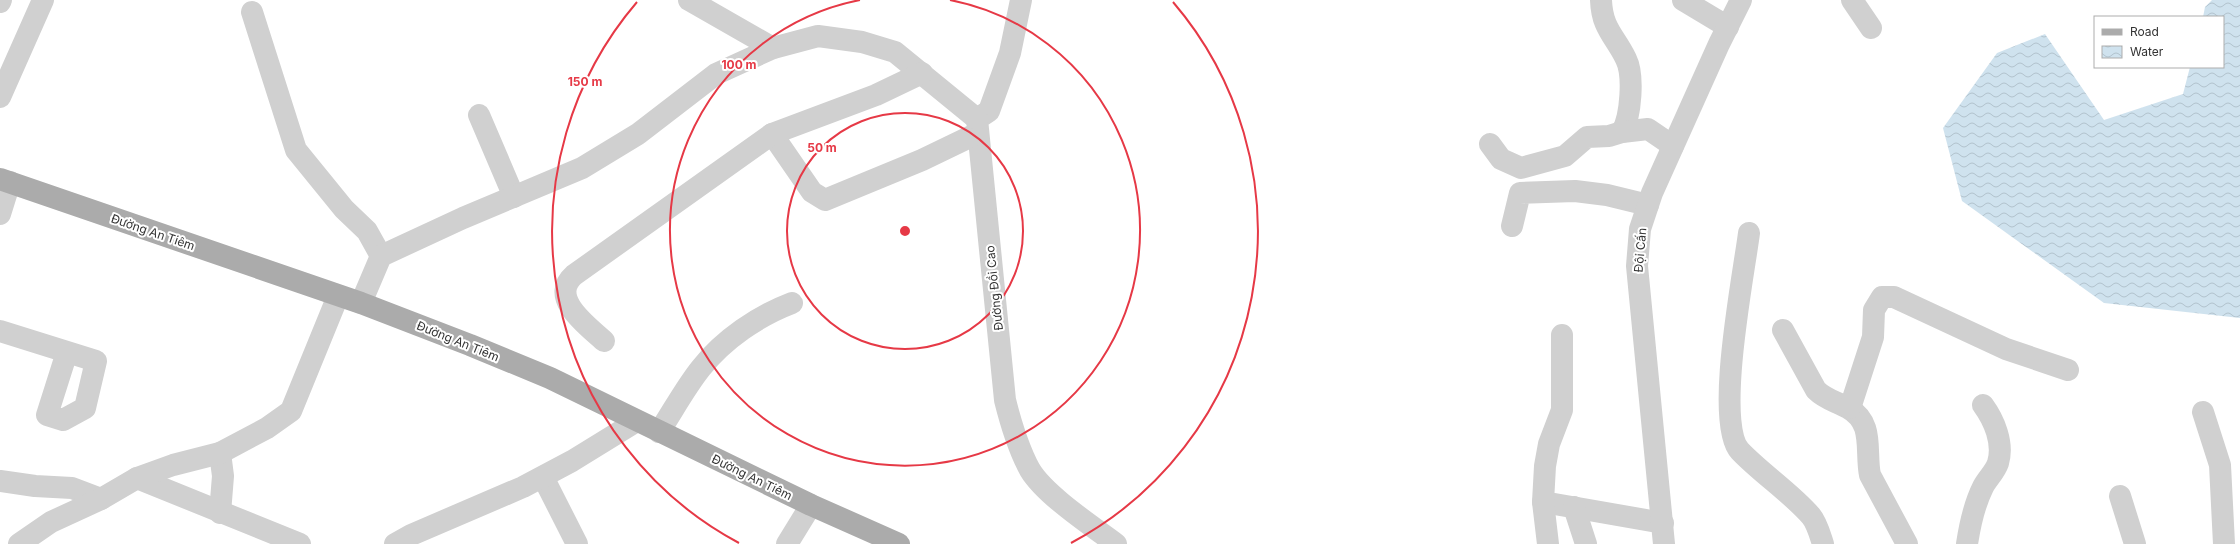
<svg xmlns="http://www.w3.org/2000/svg" width="2240" height="544" viewBox="0 0 2240 544" font-family="Inter,sans-serif">
	<style>
		.water { fill: url(#water-waves) }
		.lines { fill: none; stroke-linecap: round; stroke-linejoin: round }
		.minor { stroke: #d0d0d0; stroke-width: 22 }
		.major { stroke: #ababab; stroke-width: 22 }
		.ring { fill: none; stroke: #e63946; stroke-width: 2 }
		.labels { text-anchor: middle; dominant-baseline: central; stroke-width: 4; stroke-linejoin: round; paint-order: stroke }
		.street-label { font-size: 12px; fill: #333; stroke: #fff }
		.centre { fill: #e63946; stroke: #fff; stroke-width: 2 }
		.ring-label { font-size: 12px; text-anchor: middle; font-weight: bold; fill: #e63946; stroke: #fff; stroke-width: 4; stroke-linejoin: round; paint-order: stroke }
	</style>
	<defs>
		<pattern id="water-waves" width="16" height="10" patternUnits="userSpaceOnUse"><rect width="16" height="10" fill="#cfe2ee"/><path d="M0 5q4-4 8 0t8 0" fill="none" stroke="#b2c2cd"/></pattern>
	</defs>
	<rect width="100%" height="100%" fill="#fff"/>
	<polygon class="water" points="2212,0 2240,0 2240,318 2104,303 1962,201 1943,128 1997,53 2045,34 2104,120 2183,94 2190,67 2223,67 2223,17 2203,17 2205,7"/>
	<g class="lines">
		<g class="minor">
			<polyline points="689,0 773,48"/>
			<path d="M 1021,0 L 1010,53 L 989,111 L 977,119 L 1005,400 C 1011,424 1018,448 1030,470 C 1045,495 1092,526 1116,544"/>
			<path d="M 1601,0 C 1602,29 1615,36 1626,59 C 1634,75 1631,116 1622,132"/>
			<polyline points="1683,0 1728,27"/>
			<polyline points="1852,0 1871,28"/>
			<polyline points="0,2 1,0"/>
			<polyline points="252,12 296,150 344,209 367,231 381,256"/>
			<polyline points="0,97 43,0"/>
			<polyline points="479,115 514,197"/>
			<polyline points="772,134 812,192 825,200 922,160 978,133"/>
			<polyline points="1490,144 1501,159 1521,168 1565,156 1587,137 1609,136 1622,132 1648,129 1673,146"/>
			<polyline points="0,214 10,182"/>
			<polyline points="1512,226 1520,193 1575,191 1607,195 1648,205"/>
			<path d="M 1749,233 C 1744,273 1714,424 1740,451 C 1762,474 1790,492 1811,516 C 1817,523 1820,535 1823,544"/>
			<polyline points="361,303 381,256 463,218 582,168 638,134 716,74 773,48 818,36 862,42 895,52 977,119"/>
			<path d="M 1783,330 L 1816,390 C 1826,400 1836,401 1848,408 C 1875,423 1865,451 1870,475 L 1907,544"/>
			<polyline points="0,331 96,361 85,408 63,420 47,415 67,352"/>
			<path d="M 604,341 C 588,326 548,298 574,275 L 772,134 L 876,95 L 922,73"/>
			<polyline points="1850,408 1873,337 1874,310 1882,297 1894,297 2006,349 2068,370"/>
			<polyline points="2203,412 2220,465 2224,544"/>
			<path d="M 659,432 C 673,411 685,388 701,368 C 724,339 758,316 792,303"/>
			<polyline points="543,477 577,544"/>
			<polyline points="137,478 300,544"/>
			<polyline points="0,481 35,486 72,488 101,499"/>
			<polyline points="2120,496 2135,544"/>
			<polyline points="1543,502 1663,523"/>
			<polyline points="1574,507 1586,544"/>
			<polyline points="220,513 223,476 220,453"/>
			<polyline points="19,544 51,522 101,499 137,478 173,465 220,453 267,428 291,411 338,296"/>
			<polyline points="395,544 411,535 523,487 572,461 637,421"/>
			<polyline points="787,544 811,505"/>
			<polyline points="1548,544 1543,502 1545,466 1549,444 1562,410 1562,335"/>
			<polyline points="1664,544 1637,266 1640,229 1652,193 1719,44 1741,0"/>
			<path d="M 1967,544 C 1970,524 1974,505 1983,487 C 1987,479 1995,472 1998,463 C 2004,443 1994,420 1983,405"/>
		</g>
		<polyline class="major" points="0,179 361,303 470,345 550,378 811,505 899,544"/>
	</g>
	<g class="ring">
		<circle cx="905" cy="231" r="118"/>
		<path d="M950 0A235 235 0 1 1 860 0"/>
		<path d="M739 543A353 353 0 0 1 637 2M1173 2A353 353 0 0 1 1071 543"/>
	</g>
	<g class="labels">
		<g class="street-label">
			<text transform="translate(153 232) rotate(19)">Đường An Tiêm</text>
			<text transform="translate(1640 250) rotate(-85)">Đội Cấn</text>
			<text transform="translate(994 288) rotate(-96)">Đường Đồi Cao</text>
			<text transform="translate(458 341) rotate(22)">Đường An Tiêm</text>
			<text transform="translate(752 477) rotate(26)">Đường An Tiêm</text>
		</g>
	</g>
	<circle cx="905" cy="231" r="6" class="centre"/>
	<g class="ring-label">
		<text x="739" y="69">100 m</text>
		<text x="585" y="86">150 m</text>
		<text x="822" y="152">50 m</text>
	</g>
	<rect x="2094" y="16" width="130" height="52" fill="#ffffff" stroke="#adadad"/>
	<rect x="2102" y="29" width="20" height="6" fill="#ababab" stroke="#adadad"/>
	<text x="2130" y="36" font-size="12" fill="#333333">Road</text>
	<rect x="2102" y="46" width="20" height="12" fill="url(#water-waves)" stroke="#adadad"/>
	<text x="2130" y="56" font-size="12" fill="#333333">Water</text>
</svg>
